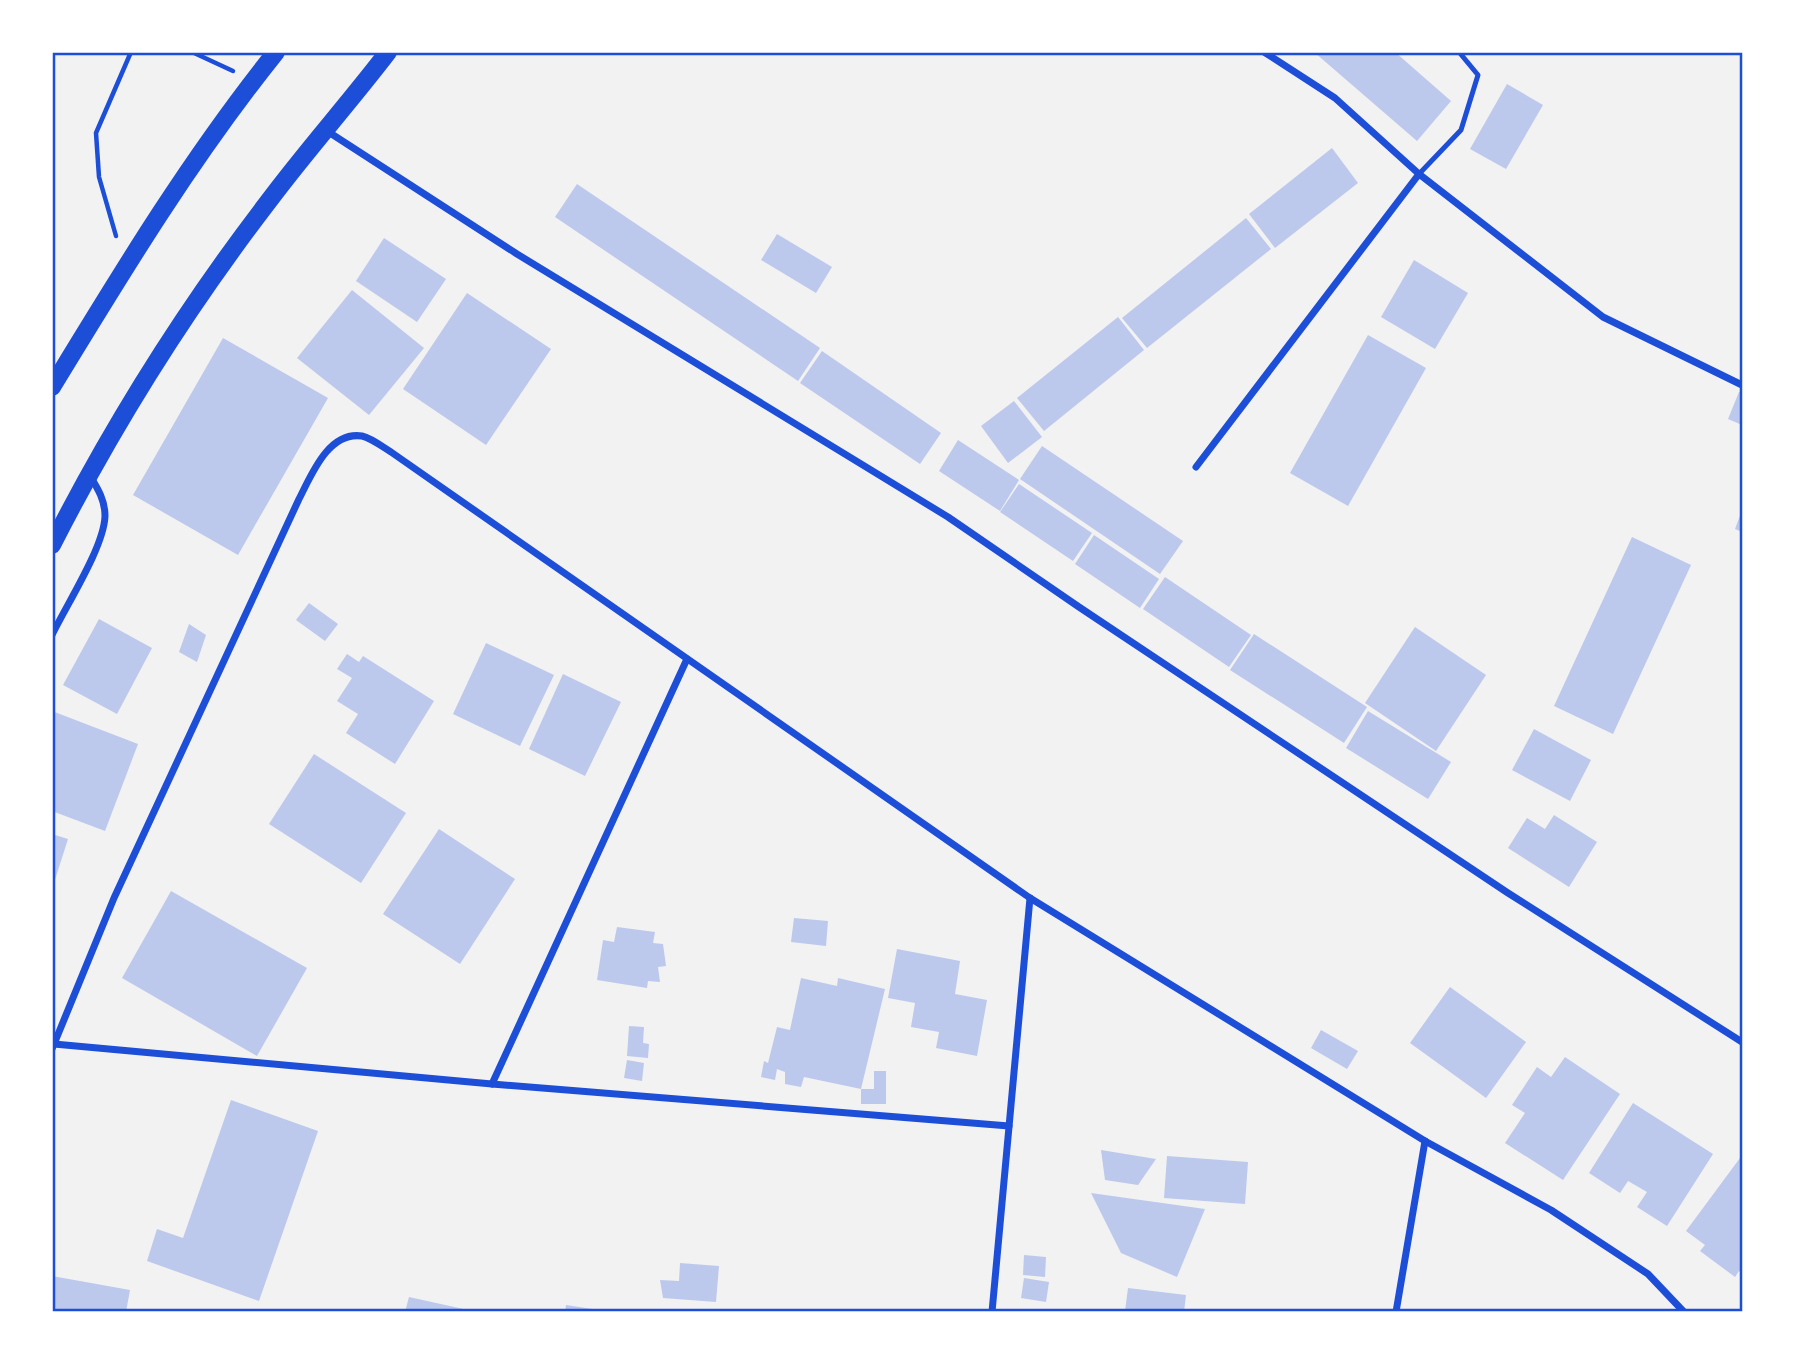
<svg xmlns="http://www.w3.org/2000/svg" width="1795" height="1364" viewBox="0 0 1795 1364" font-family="'PT Sans',sans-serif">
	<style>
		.building { fill: #bdc9ec }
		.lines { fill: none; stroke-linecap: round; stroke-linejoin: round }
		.path { stroke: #1d4ed8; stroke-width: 4.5 }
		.service { stroke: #1d4ed8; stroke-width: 5 }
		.minor { stroke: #1d4ed8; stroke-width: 7 }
		.primary { stroke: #1d4ed8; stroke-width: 18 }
		.neatline { fill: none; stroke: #1d4ed8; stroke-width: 2.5 }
	</style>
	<rect width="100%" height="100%" fill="#f2f2f2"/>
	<g class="building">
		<polygon points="1314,52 1395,52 1451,101 1417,141"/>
		<polygon points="1507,84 1543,105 1506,169 1470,149"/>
		<polygon points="1332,148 1358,183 1275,248 1249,214"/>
		<polygon points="577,184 820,348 798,381 555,217"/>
		<polygon points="1246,218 1271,249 1147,348 1122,318"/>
		<polygon points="777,234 832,267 816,293 761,260"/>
		<polygon points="384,238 446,279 417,322 356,281"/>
		<polygon points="1414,260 1468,293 1435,349 1381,317"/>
		<polygon points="352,290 424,348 369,415 297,358"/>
		<polygon points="467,293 551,349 486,445 403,389"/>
		<polygon points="1118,317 1144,350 1044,431 1017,398"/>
		<polygon points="1368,335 1426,368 1348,506 1290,473"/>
		<polygon points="223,338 328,398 238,555 133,495"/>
		<polygon points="822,351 941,433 920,464 800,383"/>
		<polygon points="1739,392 1742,393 1742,425 1728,419"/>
		<polygon points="1014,401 1042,437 1008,463 981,426"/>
		<polygon points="958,440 1019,480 1000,511 939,471"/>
		<polygon points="1042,446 1183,541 1160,574 1020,479"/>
		<polygon points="1019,484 1092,533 1073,561 1000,512"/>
		<polygon points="1742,510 1742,532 1735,529"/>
		<polygon points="1094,535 1159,579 1140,608 1075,564"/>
		<polygon points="1632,537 1691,565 1613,734 1554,706"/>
		<polygon points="1165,577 1251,635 1229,667 1143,609"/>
		<polygon points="309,603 338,624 325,641 296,620"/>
		<polygon points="99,619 152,648 117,714 63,685"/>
		<polygon points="189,624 206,635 197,662 179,652"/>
		<polygon points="1415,627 1486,675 1436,751 1365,703"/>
		<polygon points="1254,634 1367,707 1344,743 1230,670"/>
		<polygon points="486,643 554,675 520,746 453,714"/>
		<polygon points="347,654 359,662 363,656 434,701 395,764 346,733 358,714 337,701 352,678 337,669"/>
		<polygon points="563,674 621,702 585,776 529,749"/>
		<polygon points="52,711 138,744 105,831 52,811"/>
		<polygon points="1368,711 1451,762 1428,799 1346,748"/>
		<polygon points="1534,729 1591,760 1570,801 1512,770"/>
		<polygon points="314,754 406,813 361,883 269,824"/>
		<polygon points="1554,815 1597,842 1569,887 1508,848 1527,818 1545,829"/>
		<polygon points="439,829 515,879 460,964 383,914"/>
		<polygon points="52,834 68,839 53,886 52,886"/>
		<polygon points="171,891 307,968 257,1056 122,978"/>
		<polygon points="794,918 828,921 826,946 791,942"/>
		<polygon points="617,927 655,932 653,943 663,944 666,966 658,967 660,982 648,981 647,988 597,980 603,940 614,942"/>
		<polygon points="897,949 960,961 955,994 987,1000 977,1056 936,1048 939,1032 911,1027 915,1003 888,998"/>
		<polygon points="801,978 837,986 838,978 885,989 861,1089 874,1089 874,1071 886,1071 886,1104 861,1104 861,1089 804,1077 801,1087 785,1084 785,1072 777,1069 775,1080 761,1077 764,1061 768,1063 777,1027 790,1030"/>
		<polygon points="1450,987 1526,1042 1486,1098 1410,1043"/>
		<polygon points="629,1026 644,1027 643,1043 649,1044 648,1058 627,1056"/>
		<polygon points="1321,1030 1358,1051 1347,1069 1311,1048"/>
		<polygon points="1565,1057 1620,1094 1563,1180 1505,1143 1525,1113 1512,1105 1537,1067 1551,1077"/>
		<polygon points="627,1060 644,1063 642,1081 624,1078"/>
		<polygon points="231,1100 318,1131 259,1301 147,1261 157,1229 183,1238"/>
		<polygon points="1633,1103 1713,1154 1667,1226 1637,1207 1647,1192 1628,1181 1620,1193 1589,1173"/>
		<polygon points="1101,1150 1156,1159 1138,1185 1105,1180"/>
		<polygon points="1167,1156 1248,1162 1245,1204 1164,1198"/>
		<polygon points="1740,1158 1742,1160 1742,1274 1739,1271 1735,1277 1700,1251 1705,1245 1686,1231"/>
		<polygon points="1091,1193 1205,1209 1177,1277 1121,1253"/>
		<polygon points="1024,1255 1046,1257 1045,1277 1023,1275"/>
		<polygon points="680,1263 719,1266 716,1302 663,1298 660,1280 679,1281"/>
		<polygon points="52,1276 130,1290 126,1312 52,1312"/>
		<polygon points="1024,1278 1049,1282 1046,1302 1021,1298"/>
		<polygon points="1128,1288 1186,1295 1184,1312 1125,1311"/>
		<polygon points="409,1297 468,1310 468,1312 405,1312"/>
		<polygon points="566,1305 599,1310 598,1312 565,1312"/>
	</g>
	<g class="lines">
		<g class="path">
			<polyline points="192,52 233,71"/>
			<polyline points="116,236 99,177 96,133 131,52"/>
		</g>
		<polyline class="service" points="1419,174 1461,130 1478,75 1459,52"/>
		<g class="minor">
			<polyline points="1264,52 1335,98 1419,174 1603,317 1742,385"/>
			<polyline points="327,131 517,254 948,517 1079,607 1508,893 1742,1042"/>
			<polyline points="1196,467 1419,174"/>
			<path d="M 52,635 C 67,604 104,547 105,516 C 105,500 98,489 90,476"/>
			<polyline points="54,1044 492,1084 1009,1126"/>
			<path d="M 52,1049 L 114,898 L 299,499 C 311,476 328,431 362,436 C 371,438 383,447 391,452 L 1030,898 L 1425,1141 L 1551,1210 L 1648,1274 L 1684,1312"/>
			<polyline points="492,1084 687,659"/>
			<polyline points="992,1312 1030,898"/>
			<polyline points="1396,1312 1425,1141"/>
		</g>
		<g class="primary">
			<path d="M 52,387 C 122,272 191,158 276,52"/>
			<path d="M 52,545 C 113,425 186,309 268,202 C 306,151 349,103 388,52"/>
		</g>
	</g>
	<rect width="1795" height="1364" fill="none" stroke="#ffffff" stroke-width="108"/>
	<rect x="54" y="54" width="1687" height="1256" class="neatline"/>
</svg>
